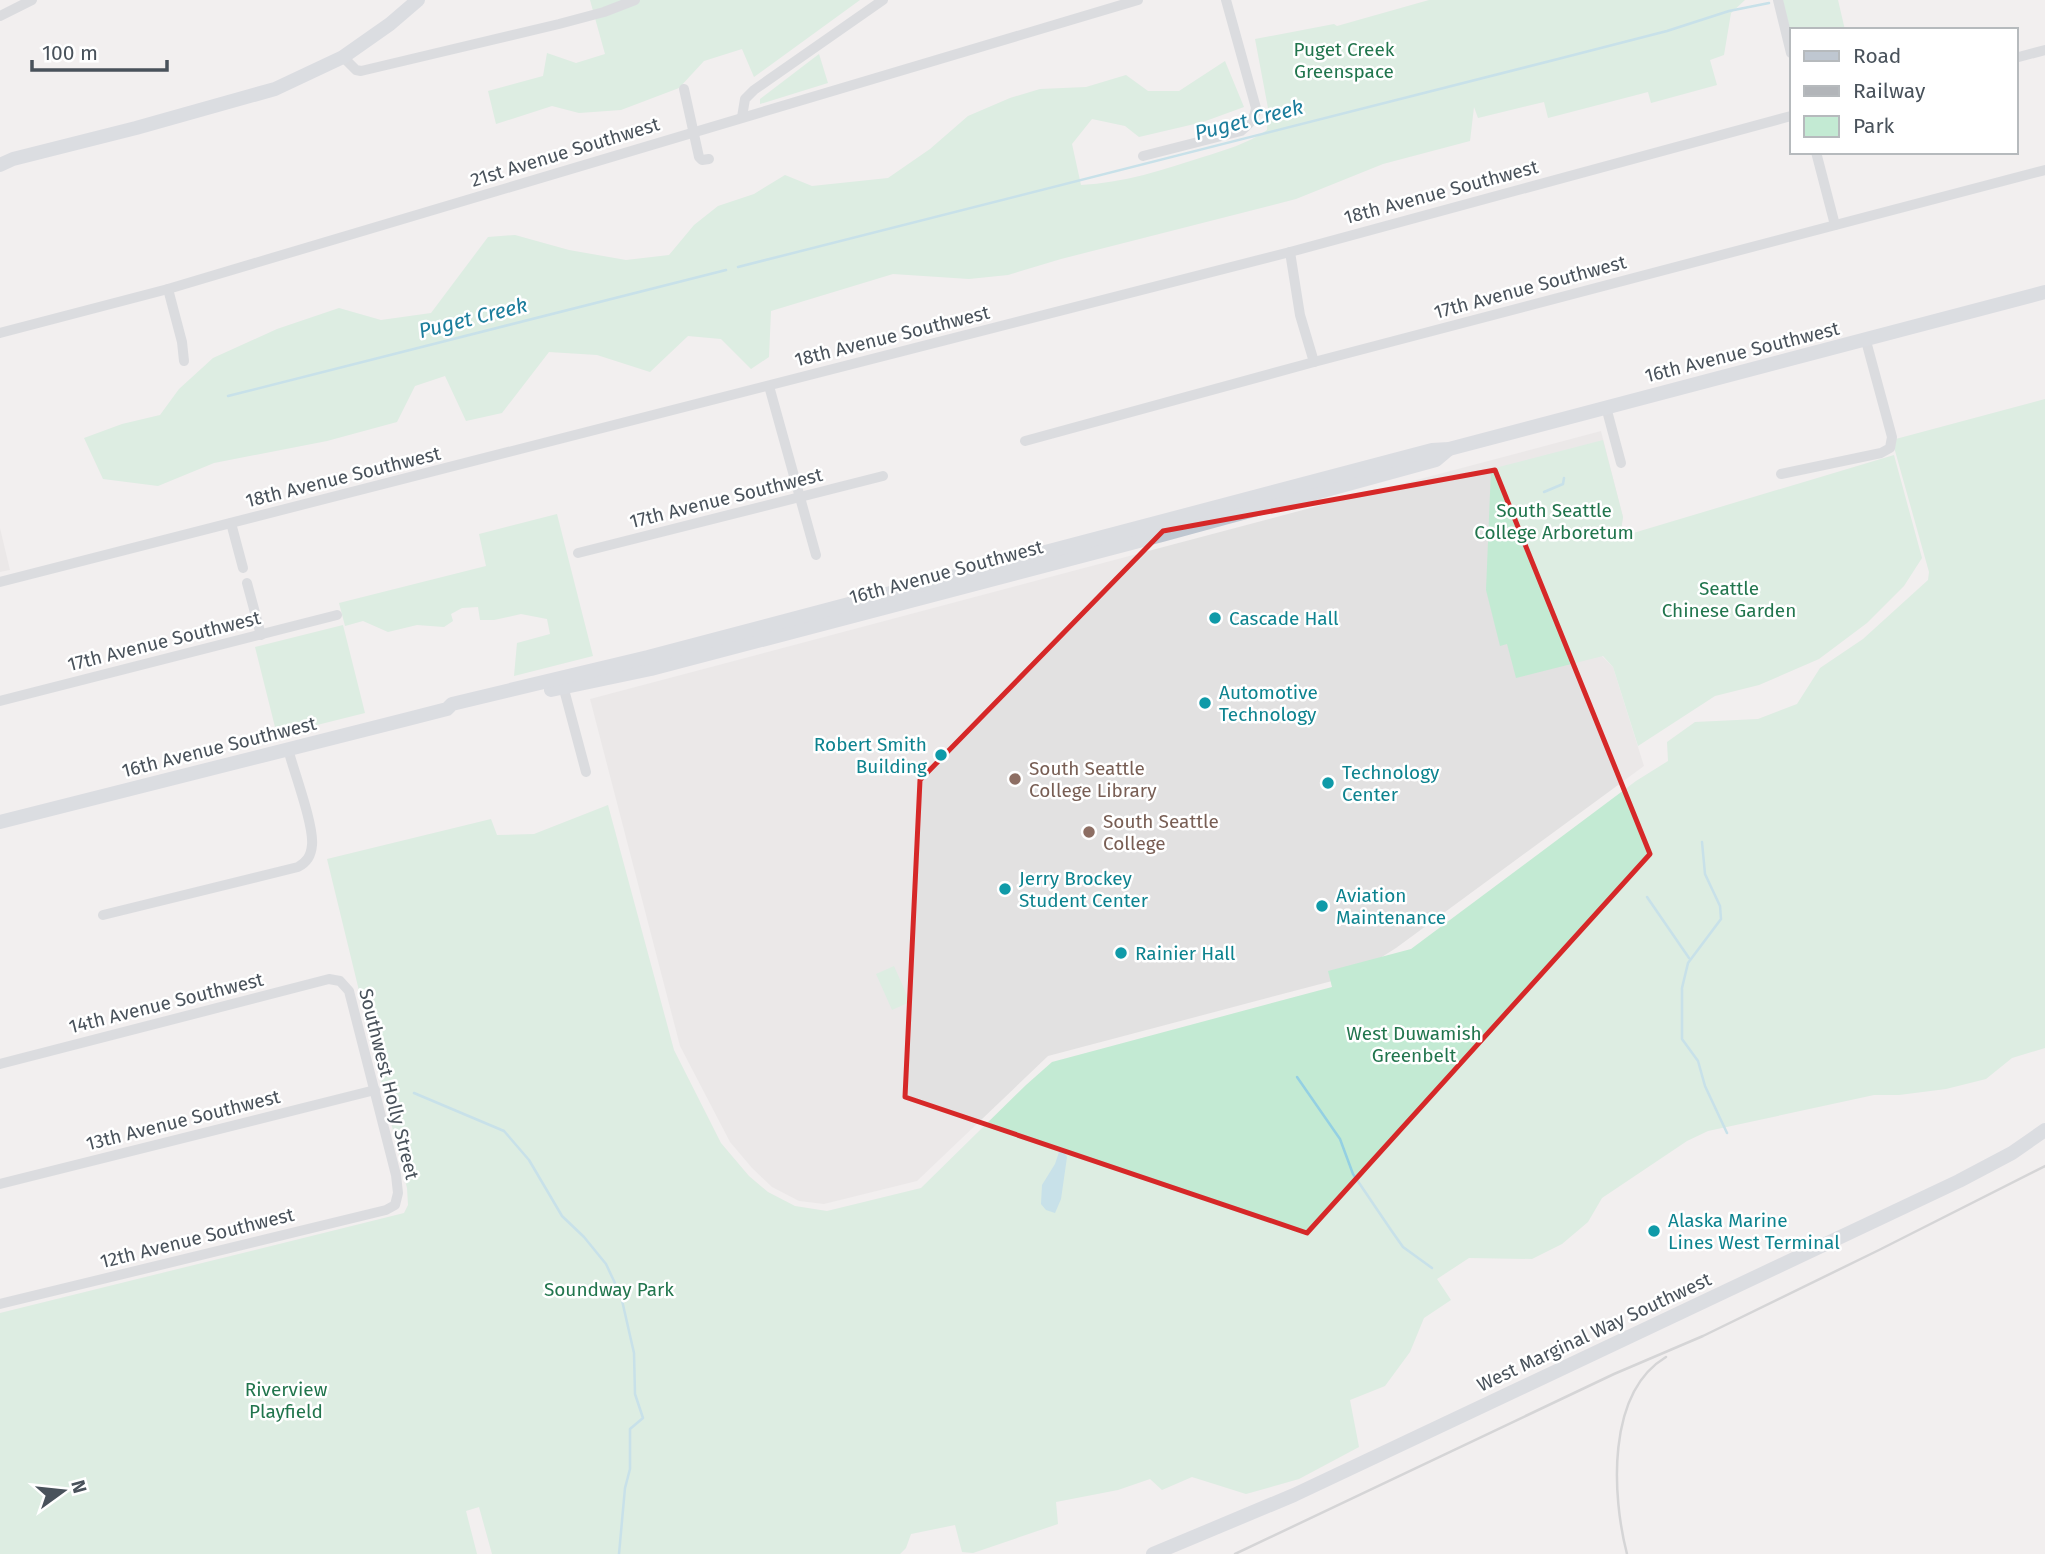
<svg xmlns="http://www.w3.org/2000/svg" width="2045" height="1554" viewBox="0 0 2045 1554" font-family="'Fira Sans',sans-serif">
	<style>
		.education { fill: #e2e1e1 }
		.green { fill: #c3ead3 }
		.water { fill: #94d0e3 }
		.lines { fill: none; stroke-linecap: round; stroke-linejoin: round }
		.stream { stroke: #94d0e3; stroke-width: 2.5 }
		.street { stroke: #bfc6cd; stroke-width: 10 }
		.secondary { stroke: #bfc7d1; stroke-width: 14 }
		.rail { stroke: #b2b5b9; stroke-width: 2.5 }
		.marked { fill: none; stroke: #d62828; stroke-width: 5; stroke-linejoin: round }
		.culture-dot { fill: #0f9aa8; stroke: #fff; stroke-width: 2.5 }
		.education-dot { fill: #8d6e63; stroke: #fff; stroke-width: 2.5 }
		.labels { text-anchor: middle; dominant-baseline: central; stroke-width: 5; stroke-linejoin: round; paint-order: stroke }
		.park-label { font-size: 19px; fill: #21754d; stroke: #fff }
		.street-label { font-size: 19px; fill: #49525b; stroke: #fff }
		.culture-label { font-size: 19px; fill: #0d838f; stroke: #fff; text-anchor: start }
		.education-label { font-size: 19px; fill: #785e54; stroke: #fff; text-anchor: start }
		.water-label { font-size: 21px; font-style: italic; fill: #1b7d9c; stroke: #fff }
	</style>
	<rect width="100%" height="100%" fill="#f2efef"/>
	<g class="education">
		<polygon points="1601,431 1623,517 1602,656 1613,667 1644,766 1396,948 1366,967 1332,981 1048,1056 917,1181 824,1204 799,1201 772,1187 752,1168 730,1142 680,1046 590,699"/>
		<polygon points="0,528 10,570 0,572"/>
	</g>
	<g class="green">
		<polygon points="590,0 860,0 754,77 742,49 704,61 679,88 621,110 579,113 552,106 496,124 488,91 543,76 547,53 576,63 605,54"/>
		<path d="M 1429,0 L 1745,0 L 1731,13 L 1724,55 L 1710,60 L 1717,85 L 1651,103 L 1648,92 L 1548,118 L 1544,102 L 1478,118 L 1474,107 L 1470,141 L 1383,164 L 1296,199 L 1061,259 L 1008,275 L 969,279 L 893,274 L 771,311 L 769,357 L 751,369 L 721,339 L 688,336 L 650,372 L 597,355 L 549,352 L 502,413 L 466,421 L 445,376 L 415,386 L 397,422 L 327,441 L 214,463 L 158,486 L 103,479 L 84,438 L 122,424 L 160,415 L 179,389 L 213,358 L 277,329 L 339,308 L 381,320 L 431,313 L 488,237 L 515,235 L 569,250 L 626,260 L 669,255 L 694,225 L 718,206 L 754,194 L 785,175 L 812,186 L 888,178 L 930,149 L 968,116 L 1010,98 L 1040,89 L 1086,87 L 1126,75 L 1148,91 L 1179,91 L 1225,61 L 1244,107 L 1203,122 L 1139,137 L 1125,126 L 1092,119 L 1072,144 L 1081,185 C 1123,183 1163,170 1203,157 C 1225,150 1247,144 1267,130 L 1268,108 L 1255,39 L 1334,24 L 1337,26 Z"/>
		<polygon points="1782,0 1838,0 1845,30 1791,30 1791,34"/>
		<polygon points="819,54 828,83 760,104 760,99"/>
		<polygon points="2045,399 2045,1048 2012,1058 1986,1079 1946,1089 1899,1095 1874,1095 1708,1131 1687,1141 1602,1198 1588,1222 1562,1244 1532,1259 1469,1258 1437,1279 1451,1300 1424,1318 1410,1352 1385,1386 1350,1400 1359,1447 1299,1479 1246,1494 1192,1477 1162,1490 1150,1479 1118,1490 1056,1502 1058,1524 973,1553 962,1552 955,1525 911,1534 906,1548 900,1554 492,1554 479,1507 466,1511 477,1554 0,1554 0,1313 404,1213 408,1205 407,1188 327,859 491,819 497,835 534,834 608,805 674,1050 721,1143 749,1176 768,1192 795,1206 827,1211 921,1188 1026,1085 1052,1062 1332,987 1328,971 1411,949 1636,781 1668,761 1667,742 1695,722 1758,719 1797,704 1820,668 1863,639 1928,580 1929,572 1892,440"/>
		<polygon points="1603,440 1623,517 1620,537 1894,455 1922,558 1904,586 1867,623 1819,659 1759,685 1715,696 1638,746 1613,667 1603,656 1516,678 1507,644 1500,646 1486,590 1491,469"/>
		<polygon points="557,514 593,656 514,676 517,643 550,634 547,619 521,614 494,620 480,620 478,607 462,608 451,614 453,621 444,627 417,625 388,632 363,621 345,626 339,603 486,566 479,534"/>
		<polygon points="343,625 365,713 277,735 255,647"/>
		<polygon points="894,966 910,1002 892,1010 876,974"/>
	</g>
	<polygon class="water" points="1064,1151 1067,1157 1061,1199 1055,1213 1046,1210 1041,1204 1042,1185 1055,1164 1059,1152"/>
	<g class="lines">
		<g class="stream">
			<polyline points="738,267 1558,59 1667,31 1729,11 1769,3"/>
			<polyline points="228,396 726,270"/>
			<polyline points="1544,492 1563,484 1564,478"/>
			<polyline points="1702,842 1705,874 1720,906 1721,919 1688,963 1682,988 1682,1039 1698,1061 1705,1086 1727,1133"/>
			<polyline points="1647,897 1689,958"/>
			<polyline points="1297,1077 1340,1139 1353,1174 1391,1230 1403,1247 1432,1268"/>
			<polyline points="414,1093 504,1131 529,1160 562,1216 584,1237 606,1264 621,1296 634,1353 635,1394 643,1418 630,1429 630,1469 625,1488 619,1554"/>
		</g>
		<g class="street">
			<polyline points="1778,0 1791,53"/>
			<polyline points="0,16 32,0"/>
			<polyline points="343,57 356,70 361,71 559,24 604,12 635,0"/>
			<polyline points="2015,58 2045,50"/>
			<polyline points="684,89 699,157 702,160 709,159"/>
			<polyline points="742,117 745,99 754,90 883,0"/>
			<polyline points="1816,152 1835,225"/>
			<path d="M 1143,156 L 1241,131 C 1249,124 1255,119 1256,108 L 1226,0"/>
			<polyline points="1290,252 1300,315 1314,362"/>
			<polyline points="168,289 182,342 184,361"/>
			<polyline points="0,333 168,289 1138,0"/>
			<polyline points="769,386 816,555"/>
			<polyline points="1606,407 1621,463"/>
			<polyline points="1025,441 1314,362 2045,170"/>
			<polyline points="1781,474 1881,453 1890,448 1892,437 1866,341"/>
			<polyline points="231,523 243,568"/>
			<polyline points="578,553 883,476"/>
			<polyline points="0,582 1290,252 1791,116"/>
			<polyline points="247,583 261,635"/>
			<polyline points="562,682 586,772"/>
			<polyline points="0,701 337,615"/>
			<path d="M 103,915 L 298,867 C 307,862 311,856 312,845 C 314,825 294,772 288,749"/>
			<polyline points="0,1064 329,979 340,981 349,991 396,1175 398,1193 395,1205 386,1210 0,1304"/>
			<polyline points="0,1184 375,1090"/>
		</g>
		<g class="secondary">
			<polyline points="0,165 13,159 136,128 275,89 343,57 390,24 418,0"/>
			<polyline points="551,690 651,669 1162,535 1436,460 1449,449"/>
			<polyline points="0,822 408,719 447,709 452,704 648,657 1432,450 1449,449 2045,292"/>
			<polyline points="1153,1554 1294,1495 1959,1181 2012,1153 2045,1130"/>
		</g>
		<g class="rail">
			<polyline points="1235,1554 1614,1374 1703,1336 1879,1250 2045,1166"/>
			<path d="M 1627,1554 C 1612,1496 1606,1393 1666,1357"/>
		</g>
	</g>
	<path d="M0 0H2045V1554H0ZM 1495,470 L 1650,854 L 1307,1233 L 905,1097 L 920,780 L 1163,531 Z" fill="#f2efef" fill-opacity=".55" fill-rule="evenodd"/>
	<path class="marked" d="M 1495,470 L 1650,854 L 1307,1233 L 905,1097 L 920,780 L 1163,531 Z"/>
	<g class="culture-dot">
		<circle cx="1215" cy="618" r="7"/>
		<circle cx="1205" cy="703" r="7"/>
		<circle cx="941" cy="755" r="7"/>
		<circle cx="1328" cy="783" r="7"/>
		<circle cx="1005" cy="889" r="7"/>
		<circle cx="1322" cy="906" r="7"/>
		<circle cx="1121" cy="953" r="7"/>
		<circle cx="1654" cy="1231" r="7"/>
	</g>
	<g class="education-dot">
		<circle cx="1015" cy="779" r="7"/>
		<circle cx="1089" cy="832" r="7"/>
	</g>
	<g class="labels">
		<g class="park-label">
			<text x="1344" y="49">Puget Creek<tspan x="1344" dy="22">Greenspace</tspan></text>
			<text x="1554" y="510">South Seattle<tspan x="1554" dy="22">College Arboretum</tspan></text>
			<text x="1729" y="588">Seattle<tspan x="1729" dy="22">Chinese Garden</tspan></text>
			<text x="1414" y="1033">West Duwamish<tspan x="1414" dy="22">Greenbelt</tspan></text>
			<text x="609" y="1289">Soundway Park</text>
			<text x="286" y="1389">Riverview<tspan x="286" dy="22">Playfield</tspan></text>
		</g>
		<g class="street-label">
			<text transform="translate(565 152) rotate(-17)">21st Avenue Southwest</text>
			<text transform="translate(1441 192) rotate(-15)">18th Avenue Southwest</text>
			<text transform="translate(1530 287) rotate(-15)">17th Avenue Southwest</text>
			<text transform="translate(892 336) rotate(-14)">18th Avenue Southwest</text>
			<text transform="translate(1742 352) rotate(-14)">16th Avenue Southwest</text>
			<text transform="translate(343 477) rotate(-14)">18th Avenue Southwest</text>
			<text transform="translate(726 498) rotate(-14)">17th Avenue Southwest</text>
			<text transform="translate(946 572) rotate(-15)">16th Avenue Southwest</text>
			<text transform="translate(164 641) rotate(-14)">17th Avenue Southwest</text>
			<text transform="translate(219 747) rotate(-14)">16th Avenue Southwest</text>
			<text transform="translate(166 1003) rotate(-14)">14th Avenue Southwest</text>
			<text transform="translate(389 1084) rotate(76)">Southwest Holly Street</text>
			<text transform="translate(183 1120) rotate(-14)">13th Avenue Southwest</text>
			<text transform="translate(197 1238) rotate(-14)">12th Avenue Southwest</text>
			<text transform="translate(1594 1332) rotate(-25)">West Marginal Way Southwest</text>
		</g>
		<g class="culture-label">
			<text x="1229" y="618">Cascade Hall</text>
			<text x="1219" y="692">Automotive<tspan x="1219" dy="22">Technology</tspan></text>
			<text x="927" y="744" text-anchor="end">Robert Smith<tspan x="927" dy="22">Building</tspan></text>
			<text x="1342" y="772">Technology<tspan x="1342" dy="22">Center</tspan></text>
			<text x="1019" y="878">Jerry Brockey<tspan x="1019" dy="22">Student Center</tspan></text>
			<text x="1336" y="895">Aviation<tspan x="1336" dy="22">Maintenance</tspan></text>
			<text x="1135" y="953">Rainier Hall</text>
			<text x="1668" y="1220">Alaska Marine<tspan x="1668" dy="22">Lines West Terminal</tspan></text>
		</g>
		<g class="education-label">
			<text x="1029" y="768">South Seattle<tspan x="1029" dy="22">College Library</tspan></text>
			<text x="1103" y="821">South Seattle<tspan x="1103" dy="22">College</tspan></text>
		</g>
		<g class="water-label">
			<text transform="translate(1249 120) rotate(-14)">Puget Creek</text>
			<text transform="translate(473 318) rotate(-14)">Puget Creek</text>
		</g>
	</g>
	<rect x="1790" y="28" width="228" height="126" fill="#ffffff" stroke="#b6babd" stroke-width="2"/>
	<rect x="1804" y="51" width="35" height="10" fill="#bfc7d1" stroke="#b6babd" stroke-width="2"/>
	<text x="1853" y="63" font-size="21" fill="#49525b">Road</text>
	<rect x="1804" y="86" width="35" height="10" fill="#b2b5b9" stroke="#b6babd" stroke-width="2"/>
	<text x="1853" y="98" font-size="21" fill="#49525b">Railway</text>
	<rect x="1804" y="116" width="35" height="21" fill="#c3ead3" stroke="#b6babd" stroke-width="2"/>
	<text x="1853" y="133" font-size="21" fill="#49525b">Park</text>
	<g transform="translate(63 1491) rotate(75)" stroke="#ffffff" stroke-width="5" paint-order="stroke">
	<path d="M0-5L12 26L0 18L-12 26Z" fill="#49525b"/>
	<text y="-10" font-size="19" font-weight="bold" text-anchor="middle" fill="#49525b">N</text>
	</g>
	<path d="M32 60v10h135v-10" fill="none" stroke="#49525b" stroke-width="3.5"/>
	<text x="42" y="60" font-size="21" fill="#49525b" stroke="#ffffff" stroke-width="5" paint-order="stroke">100 m</text>
</svg>
